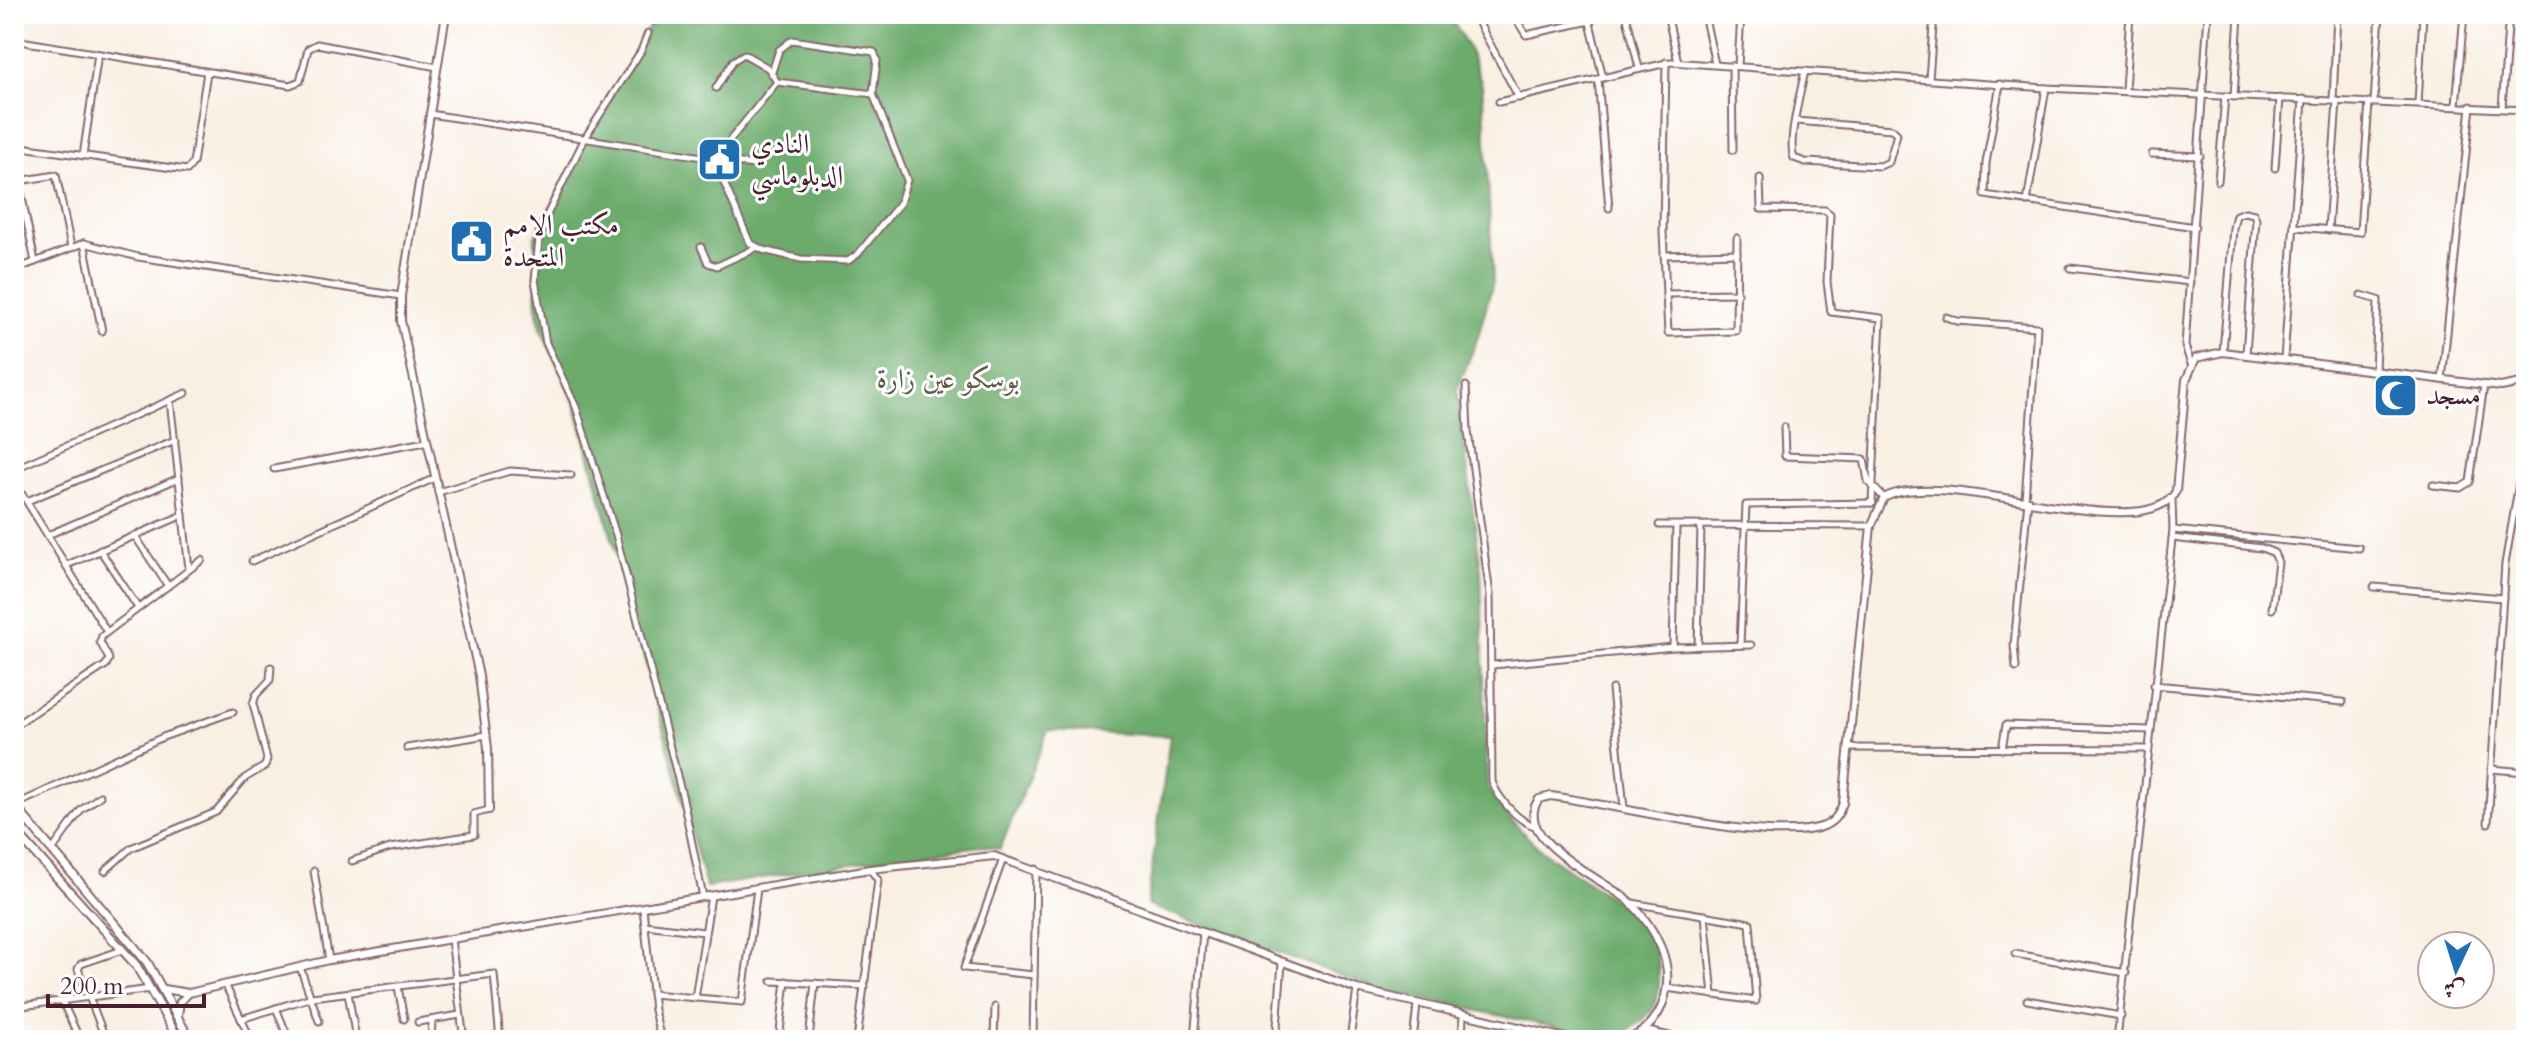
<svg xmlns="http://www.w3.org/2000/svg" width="2540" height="1054" viewBox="0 0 2540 1054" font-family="Cardo,Amiri,serif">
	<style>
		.forest { fill: #6cab6c; stroke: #5b654c; stroke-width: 2 }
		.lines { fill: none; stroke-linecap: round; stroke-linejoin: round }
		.street-casing { stroke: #87686b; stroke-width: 9 }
		.secondary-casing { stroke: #87686b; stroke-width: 10 }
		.primary-casing { stroke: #87686b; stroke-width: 11 }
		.street { stroke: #fff; stroke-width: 5 }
		.secondary { stroke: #fff; stroke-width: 6 }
		.primary { stroke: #fff; stroke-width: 7 }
		.labels { text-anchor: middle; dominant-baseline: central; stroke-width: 6; stroke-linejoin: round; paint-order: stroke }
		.poi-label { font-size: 28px; fill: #4a1f2b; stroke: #fff; text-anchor: start }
		.park-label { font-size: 28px; fill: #5f5948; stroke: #fff }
	</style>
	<rect width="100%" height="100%" fill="#fff"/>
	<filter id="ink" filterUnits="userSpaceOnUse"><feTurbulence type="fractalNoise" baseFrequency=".0125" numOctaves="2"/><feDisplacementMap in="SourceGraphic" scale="16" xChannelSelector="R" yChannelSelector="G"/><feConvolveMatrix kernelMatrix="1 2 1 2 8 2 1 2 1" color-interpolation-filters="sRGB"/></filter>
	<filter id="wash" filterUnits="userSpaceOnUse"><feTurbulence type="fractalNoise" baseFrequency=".006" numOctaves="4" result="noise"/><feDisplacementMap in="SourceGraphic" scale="32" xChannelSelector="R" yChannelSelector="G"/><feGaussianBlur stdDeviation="1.8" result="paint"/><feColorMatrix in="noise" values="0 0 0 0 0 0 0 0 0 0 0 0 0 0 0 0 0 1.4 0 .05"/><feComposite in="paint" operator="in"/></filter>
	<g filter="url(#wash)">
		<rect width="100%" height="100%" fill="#f9f0e3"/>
		<path class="forest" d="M 679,14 L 1449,14 L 1469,49 L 1482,85 L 1485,121 L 1493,282 L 1478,337 L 1457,390 L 1481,569 L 1487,786 C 1497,806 1521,831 1538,847 C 1581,885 1663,910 1659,981 C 1659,991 1658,1002 1652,1010 C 1639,1027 1621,1036 1599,1037 L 1378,989 L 1147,905 L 1170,736 L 1048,730 L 1000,849 L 983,846 L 920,853 L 706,887 L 575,402 L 543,334 L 537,313 L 535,236 L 650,25 Z"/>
	</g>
	<g filter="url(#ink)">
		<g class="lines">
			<defs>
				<g id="street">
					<polyline points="647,14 655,21 677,14"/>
					<polyline points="1474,14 1519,98"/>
					<polyline points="1513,14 1526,35 1590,21"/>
					<polyline points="1588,14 1603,78"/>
					<polyline points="1626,14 1639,68"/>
					<polyline points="1667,14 1678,62"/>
					<polyline points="1704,14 1715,64"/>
					<polyline points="2523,14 2526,14"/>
					<polyline points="648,33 641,51 585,138 540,229 535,280 546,343 576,407 616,535 683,799 703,897"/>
					<polyline points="14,40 290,85 300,81 308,49 317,44 437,67"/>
					<polyline points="1666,62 1663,232 1668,333 1736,331 1737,238"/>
					<polyline points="1732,66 1733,150"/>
					<polyline points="1738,66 1741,14"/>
					<polyline points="772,72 779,50 792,40 874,52 877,60 873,94 907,180 900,203 858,254 848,261 801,259 763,250 750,243 722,178 722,160 730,140 777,82 873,94"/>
					<polyline points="1598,79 1609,208"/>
					<polyline points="1929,79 1934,14"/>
					<polyline points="2000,84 1986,163 1985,195 2195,227"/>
					<polyline points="716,88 733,61 744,54 768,68 777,82"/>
					<polyline points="2125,90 2130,14"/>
					<polyline points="2234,97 2239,14"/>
					<polyline points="2333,100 2337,14"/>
					<polyline points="1499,102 1671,62 2046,88 2526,110"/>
					<polyline points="2374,102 2380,14"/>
					<polyline points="2418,104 2423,14"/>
					<polyline points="2456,105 2464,14"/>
					<polyline points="2502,108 2509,14"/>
					<polyline points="430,114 753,165"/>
					<path d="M 1796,121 L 1892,129 L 1897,134 L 1889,162 L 1880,166 L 1805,162 L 1794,158 C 1787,141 1801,91 1805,71"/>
					<polyline points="14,146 187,170 193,163 207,72"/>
					<polyline points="2152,154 2200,156"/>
					<polyline points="83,156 98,54"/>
					<polyline points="15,163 35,262"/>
					<polyline points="2275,168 2280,98"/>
					<polyline points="1760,178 1761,209 1825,210 1830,214 1827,282 1831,312 1881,318 1872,503"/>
					<polyline points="19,181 56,175 71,247"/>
					<polyline points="2218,181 2225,96"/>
					<polyline points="2027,202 2046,88"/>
					<polyline points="2295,227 2360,232 2369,102"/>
					<polyline points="2328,230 2337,101"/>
					<polyline points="84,243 138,257 401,296"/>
					<polyline points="701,247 708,263 717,266 756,248"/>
					<polyline points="1664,255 1737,253"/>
					<polyline points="2070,268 2190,282"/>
					<polyline points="14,270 84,243 102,331"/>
					<polyline points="1666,294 1738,293"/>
					<polyline points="2361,295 2378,300 2375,371"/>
					<polyline points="1946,317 1957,321 2037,327 2025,500"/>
					<polyline points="2223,352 2233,228 2236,215 2245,212 2254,214 2256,220 2246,354"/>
					<polyline points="2284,359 2303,99"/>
					<polyline points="2191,364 2185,346 2208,14"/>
					<polyline points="2442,380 2471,106"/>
					<path d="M 1466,386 L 1468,432 L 1490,595 L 1492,782 C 1499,799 1517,821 1535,826"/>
					<polyline points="170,400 189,569"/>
					<polyline points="1784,427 1785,456 1864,459 1868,481 1884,498"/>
					<polyline points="14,469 186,393"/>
					<polyline points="274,469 426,441"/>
					<polyline points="14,481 107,632"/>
					<polyline points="2433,485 2460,488 2470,482 2484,385"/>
					<polyline points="438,492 510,471 571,475"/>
					<polyline points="27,501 175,440"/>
					<polyline points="1659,525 1871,526"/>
					<polyline points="2173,530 2359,548"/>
					<polyline points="48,535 179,478"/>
					<polyline points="135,536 168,586"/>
					<polyline points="2172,538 2262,548 2274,553 2278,562 2272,609"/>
					<polyline points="100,550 138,608"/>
					<polyline points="252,561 435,478"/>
					<polyline points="67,565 183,515"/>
					<polyline points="2374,587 2503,598"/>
					<polyline points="1740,645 1746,505 1873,503"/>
					<polyline points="1698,646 1701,526"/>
					<polyline points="1673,647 1676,526"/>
					<polyline points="1493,665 1673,647 1751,645"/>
					<polyline points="2016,668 2014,645 2028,500"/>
					<polyline points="2154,685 2343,702"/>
					<polyline points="1612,689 1624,808"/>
					<polyline points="14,726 106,665 109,659 100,642 102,636 202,560"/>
					<polyline points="407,748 487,735"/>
					<polyline points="1849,748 2148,749"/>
					<polyline points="2002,749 2006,725 2149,730"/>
					<polyline points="2491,769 2526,772"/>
					<polyline points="15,805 163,737 233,712"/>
					<polyline points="2488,823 2505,564 2526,443"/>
					<polyline points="53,849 81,810 100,796"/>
					<polyline points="1003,859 964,968 1034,975"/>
					<polyline points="352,861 390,848 474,835 474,814 489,810"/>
					<polyline points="105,871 131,848 216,812 245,778 265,766 267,759 253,704 256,695 270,680 271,667"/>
					<polyline points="314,871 329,960"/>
					<polyline points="1632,903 1750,923 1756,1001 1667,988"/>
					<polyline points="643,908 654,1010 661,1040"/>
					<polyline points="1705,915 1713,995"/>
					<polyline points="645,925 704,932"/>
					<polyline points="451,939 464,1040"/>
					<polyline points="2015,954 2126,973"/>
					<polyline points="300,967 319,1021"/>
					<polyline points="772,981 865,986"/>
					<polyline points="225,984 251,1040"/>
					<polyline points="398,987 404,1019"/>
					<polyline points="348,993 355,1033"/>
					<polyline points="652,994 742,1002 757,889"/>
					<polyline points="695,998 711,896"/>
					<polyline points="2027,1000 2121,1016"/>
					<polyline points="62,1001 80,1040"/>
					<polyline points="14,1007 151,989"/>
					<polyline points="276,1008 287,1035"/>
					<polyline points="241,1019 312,997 494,974 500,1040"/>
					<polyline points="418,1022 460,1015"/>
					<polyline points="1644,1030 1686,1040"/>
					<polyline points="106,1040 78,969 81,964 122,950"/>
					<polyline points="431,1040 432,1020"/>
					<polyline points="779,1040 786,981"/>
					<polyline points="809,1040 815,983"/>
					<polyline points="857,1040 878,880 870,869"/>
					<polyline points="994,1040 995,1007"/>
					<polyline points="1033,1040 1036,869"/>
					<polyline points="1194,1040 1203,932"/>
					<polyline points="1276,1040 1282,963"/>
					<polyline points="1350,1040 1357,989"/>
					<polyline points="1413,1040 1417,1005"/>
					<polyline points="1462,1040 1463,1015"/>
					<polyline points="2117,1040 2173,530 2172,499"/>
				</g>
				<g id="secondary">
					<polyline points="446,14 401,296 401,321 479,676 488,748 489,810"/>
					<polyline points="163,989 189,993 329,960 451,939 870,869 994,856 1357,989 1574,1040"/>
					<polyline points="178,1015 180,1002 189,993"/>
					<path d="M 1626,1040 C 1646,1032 1660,1017 1665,996 C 1674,962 1655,928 1631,903 C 1609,881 1509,840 1539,799 L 1551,796 C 1612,804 1773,846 1824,826 C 1835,821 1839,814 1843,803 L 1871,526 L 1884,498 C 1944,464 2146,550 2176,491 L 2186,380 L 2196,358 L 2223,352 L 2501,387 L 2526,382"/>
				</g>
				<g id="primary">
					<polyline points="14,805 147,962 190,1040"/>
					<polyline points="14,830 136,965 179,1040"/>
				</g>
			</defs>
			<use href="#street" class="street-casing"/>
			<use href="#secondary" class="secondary-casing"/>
			<use href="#primary" class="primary-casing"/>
			<use href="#street" class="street"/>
			<use href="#secondary" class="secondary"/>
			<use href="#primary" class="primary"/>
		</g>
	</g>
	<defs>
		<symbol id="civic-square" viewBox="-11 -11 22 22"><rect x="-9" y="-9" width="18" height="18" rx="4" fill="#1f6fb2" stroke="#fff"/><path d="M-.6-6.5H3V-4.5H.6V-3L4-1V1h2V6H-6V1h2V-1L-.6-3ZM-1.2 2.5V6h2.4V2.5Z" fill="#fff"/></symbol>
		<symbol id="mosque-square" viewBox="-11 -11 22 22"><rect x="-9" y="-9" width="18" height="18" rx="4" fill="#1f6fb2" stroke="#fff"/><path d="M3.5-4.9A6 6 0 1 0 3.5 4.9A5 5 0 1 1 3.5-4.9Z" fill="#fff"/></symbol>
	</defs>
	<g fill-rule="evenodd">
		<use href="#civic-square" x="694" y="134" width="51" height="51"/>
		<use href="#civic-square" x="446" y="216" width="51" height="51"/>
		<use href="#mosque-square" x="2370" y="370" width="51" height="51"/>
	</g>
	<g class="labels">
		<g class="poi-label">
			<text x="751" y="144">النادي<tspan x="751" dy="32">الدبلوماسي</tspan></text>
			<text x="503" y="225">مكتب الامم<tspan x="503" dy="32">المتحدة</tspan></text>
			<text x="2426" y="395">مسجد</text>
		</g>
		<g class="park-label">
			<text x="948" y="379">بوسكو عين زارة</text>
		</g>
	</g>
	<rect width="2540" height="1054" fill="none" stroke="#fff" stroke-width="48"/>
	<g transform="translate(2456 970) rotate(184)"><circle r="38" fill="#ffffff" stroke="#b7a5aa" stroke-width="2"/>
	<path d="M0-6L14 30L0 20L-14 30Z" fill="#1f6fb2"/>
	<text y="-12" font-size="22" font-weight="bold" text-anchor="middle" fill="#4a1f2b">ش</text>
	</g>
	<path d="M48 994v12h156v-12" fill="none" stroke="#4a1f2b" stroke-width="4"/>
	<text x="60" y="994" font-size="24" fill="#4a1f2b" stroke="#ffffff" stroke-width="6" paint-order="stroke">200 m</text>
</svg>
